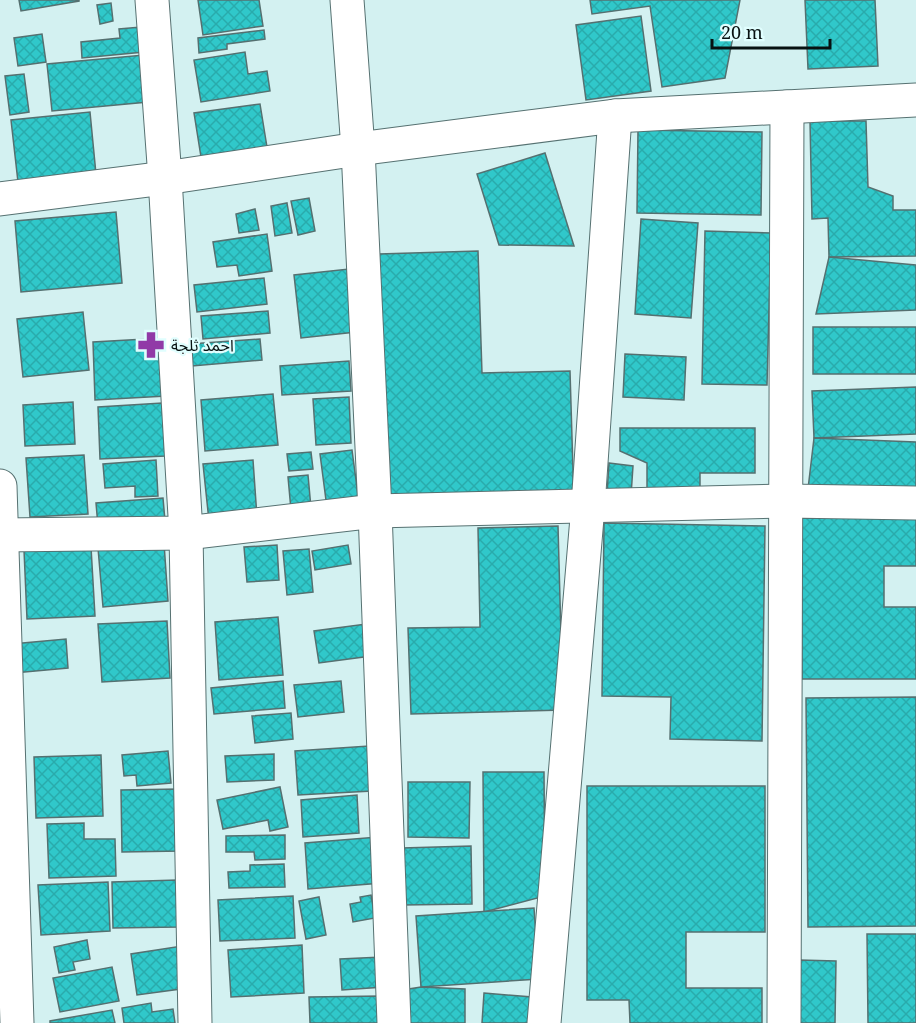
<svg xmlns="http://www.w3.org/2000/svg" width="916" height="1023" viewBox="0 0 916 1023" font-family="'Noto Serif','Noto Sans Arabic',serif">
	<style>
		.building { fill: url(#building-cross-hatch); stroke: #557070; stroke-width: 1.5 }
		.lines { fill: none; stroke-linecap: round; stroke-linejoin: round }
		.minor-casing { stroke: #567171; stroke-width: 35 }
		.minor { stroke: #fff; stroke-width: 33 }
		.labels { text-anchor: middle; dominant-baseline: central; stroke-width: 4.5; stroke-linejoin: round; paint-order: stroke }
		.poi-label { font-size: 16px; fill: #071111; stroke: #e0fefe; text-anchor: start }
	</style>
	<defs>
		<pattern id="building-cross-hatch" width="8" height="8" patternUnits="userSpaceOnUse" patternTransform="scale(1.5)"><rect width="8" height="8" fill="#30c8ca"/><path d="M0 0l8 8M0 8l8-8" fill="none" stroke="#29abac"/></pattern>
	</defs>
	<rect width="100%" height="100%" fill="#d3f1f1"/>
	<g class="building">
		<polygon points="19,0 79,0 79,1 21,11"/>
		<polygon points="198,0 259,0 263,26 203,35"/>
		<polygon points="590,0 740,0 725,78 662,87 650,6 592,14"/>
		<polygon points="805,0 875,0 878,66 808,69"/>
		<polygon points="111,3 113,21 100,24 97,5"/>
		<polygon points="641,16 651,91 586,100 576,25"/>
		<polygon points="141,27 144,52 82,58 81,42 120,38 119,29"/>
		<polygon points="264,30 265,39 227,44 227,49 199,53 198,38"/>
		<polygon points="42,34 46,62 18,66 14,38"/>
		<polygon points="245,52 248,74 267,71 270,91 201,102 194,60"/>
		<polygon points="144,55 148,102 52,111 47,64"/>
		<polygon points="24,74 29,112 10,115 5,76"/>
		<polygon points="260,104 267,147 201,157 194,113"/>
		<polygon points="90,112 96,174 18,182 11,120"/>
		<polygon points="810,121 866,121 868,187 893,196 893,210 916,210 916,256 829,257 828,218 812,219"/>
		<polygon points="638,130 762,132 761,215 637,213"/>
		<polygon points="545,153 574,246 499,245 477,174"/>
		<polygon points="309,198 315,231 298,235 291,201"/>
		<polygon points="287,203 292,233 275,236 271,206"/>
		<polygon points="255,209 259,230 239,233 236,214"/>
		<polygon points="116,212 122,283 21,292 15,221"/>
		<polygon points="641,219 698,223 691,318 635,314"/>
		<polygon points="705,231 771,233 767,385 702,384"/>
		<polygon points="267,234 272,271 239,276 237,265 217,267 213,242"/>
		<polygon points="478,251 482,373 570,371 574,504 386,510 379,254"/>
		<polygon points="829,257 916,265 916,310 816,314"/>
		<polygon points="349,269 356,332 301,338 294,275"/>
		<polygon points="264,278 267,304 197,312 194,285"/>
		<polygon points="268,311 270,333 203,339 201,316"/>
		<polygon points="83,312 89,370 23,377 17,319"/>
		<rect x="813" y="327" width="103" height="47"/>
		<polygon points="163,338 166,396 95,400 93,342"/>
		<polygon points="260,339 262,360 192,366 190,344"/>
		<polygon points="625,354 686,357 684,400 623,397"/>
		<polygon points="349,361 351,391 282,395 280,366"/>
		<polygon points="916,387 916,434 814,438 812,391"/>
		<polygon points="273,394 278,445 205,451 201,400"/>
		<polygon points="349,397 351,443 316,445 313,399"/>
		<polygon points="73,402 75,444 25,446 23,405"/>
		<polygon points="162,403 165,456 100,459 98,407"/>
		<polygon points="620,428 755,428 755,473 700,473 700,496 647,496 647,463 620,451"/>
		<polygon points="814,438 916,442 916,487 808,489"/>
		<polygon points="352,450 359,503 327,508 320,454"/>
		<polygon points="311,452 313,469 289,471 287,454"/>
		<polygon points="84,455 88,514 30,517 26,458"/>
		<polygon points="156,460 158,496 135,497 135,486 105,488 103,464"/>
		<polygon points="253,460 257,517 209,521 203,464"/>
		<polygon points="609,463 633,466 631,496 607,494"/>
		<polygon points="308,475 311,508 291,510 288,477"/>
		<polygon points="163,498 165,521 98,526 96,503"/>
		<polygon points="801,518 916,518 916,566 884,566 884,607 916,607 916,679 802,679"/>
		<polygon points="604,523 765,526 762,741 670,739 671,697 602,696"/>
		<polygon points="558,526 563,710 411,714 408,628 480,627 478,528"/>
		<polygon points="164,543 168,601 103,607 98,548"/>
		<polygon points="277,545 279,580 247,582 244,547"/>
		<polygon points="348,545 351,564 315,570 312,551"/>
		<polygon points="91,547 95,616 27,619 24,550"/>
		<polygon points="309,549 313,592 287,595 283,551"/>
		<polygon points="278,617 283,675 219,680 215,622"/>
		<polygon points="167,621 170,678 102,682 98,624"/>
		<polygon points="366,624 371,656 319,663 314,631"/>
		<polygon points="66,639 68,668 14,673 12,644"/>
		<polygon points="283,681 285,708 214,714 211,688"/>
		<polygon points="341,681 344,712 298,717 294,685"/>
		<polygon points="916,697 916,926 808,927 806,698"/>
		<polygon points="291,713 293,739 255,743 252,716"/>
		<polygon points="369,746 372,791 298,795 295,751"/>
		<polygon points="168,751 171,783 137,786 136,775 124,776 122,755"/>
		<polygon points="274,754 274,780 227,782 225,756"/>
		<polygon points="101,755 103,816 36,818 34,757"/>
		<polygon points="483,772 544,772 545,896 484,912"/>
		<polygon points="408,782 470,782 469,838 408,837"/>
		<polygon points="587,786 765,786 765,932 686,932 686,988 762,988 762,1023 630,1023 629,1000 587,1000"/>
		<polygon points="280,787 288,827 270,831 268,820 223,829 217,800"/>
		<polygon points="179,789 181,851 122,852 121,790"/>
		<polygon points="357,795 359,833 303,837 301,800"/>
		<polygon points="84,823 84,839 115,839 116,876 49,878 47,824"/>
		<polygon points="285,835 285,859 255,860 254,852 226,852 226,836"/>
		<polygon points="378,837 382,883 308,889 305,843"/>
		<polygon points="471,846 472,904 403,905 402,848"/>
		<polygon points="284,864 285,887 229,888 228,872 250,871 250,865"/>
		<polygon points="177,880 178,927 113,928 112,882"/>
		<polygon points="108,882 110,931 41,935 38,885"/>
		<polygon points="371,895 375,918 353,922 350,904 361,902 360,897"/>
		<polygon points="293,896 295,938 220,941 218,900"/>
		<polygon points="319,897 326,935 306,939 299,901"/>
		<polygon points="534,908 539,979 421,987 416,916"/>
		<polygon points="867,934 916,934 916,1023 868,1023"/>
		<polygon points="87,940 90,959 73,962 75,970 59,973 54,947"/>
		<polygon points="302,945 304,993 231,997 228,950"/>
		<polygon points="182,946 188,988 137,995 131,954"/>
		<polygon points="382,957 384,987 342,990 340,959"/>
		<polygon points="799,960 836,961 835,1023 798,1023"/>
		<polygon points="112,967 119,1001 60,1012 53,978"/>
		<polygon points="421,987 465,989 465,1023 409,1023 409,989"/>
		<polygon points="484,993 532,997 530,1023 482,1023"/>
		<polygon points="381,996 381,1023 310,1023 309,997"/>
		<polygon points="151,1003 152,1012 173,1009 175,1023 124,1023 122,1008"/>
		<polygon points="112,1010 115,1023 50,1023 50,1021"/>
	</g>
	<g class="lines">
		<defs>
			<g id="minor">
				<polyline points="152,0 165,178 186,533 195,1023"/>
				<polyline points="347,0 358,149 375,511 394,1023"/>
				<polyline points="0,199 165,178 358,149 615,116 916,100"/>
				<polyline points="0,486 17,1023"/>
				<polyline points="0,535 186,533 375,511 786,501 916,503"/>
				<polyline points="544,1023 588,506 615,116"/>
				<polyline points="784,1023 787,107"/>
			</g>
		</defs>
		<use href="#minor" class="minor-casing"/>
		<use href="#minor" class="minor"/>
	</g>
	<defs>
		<symbol id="pharmacy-bare" viewBox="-9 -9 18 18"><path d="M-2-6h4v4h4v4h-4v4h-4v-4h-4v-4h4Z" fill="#913aa7" stroke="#e0fefe" stroke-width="2.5" paint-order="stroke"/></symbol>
	</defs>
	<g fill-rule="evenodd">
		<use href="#pharmacy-bare" x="132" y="326" width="38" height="38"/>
	</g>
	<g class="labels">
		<g class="poi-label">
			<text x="171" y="345">احمد ثلجة</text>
		</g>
	</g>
	<path d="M712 39v9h118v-9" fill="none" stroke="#071111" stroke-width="3"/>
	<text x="721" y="39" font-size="18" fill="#071111" stroke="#e0fefe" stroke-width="4.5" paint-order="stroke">20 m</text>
</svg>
